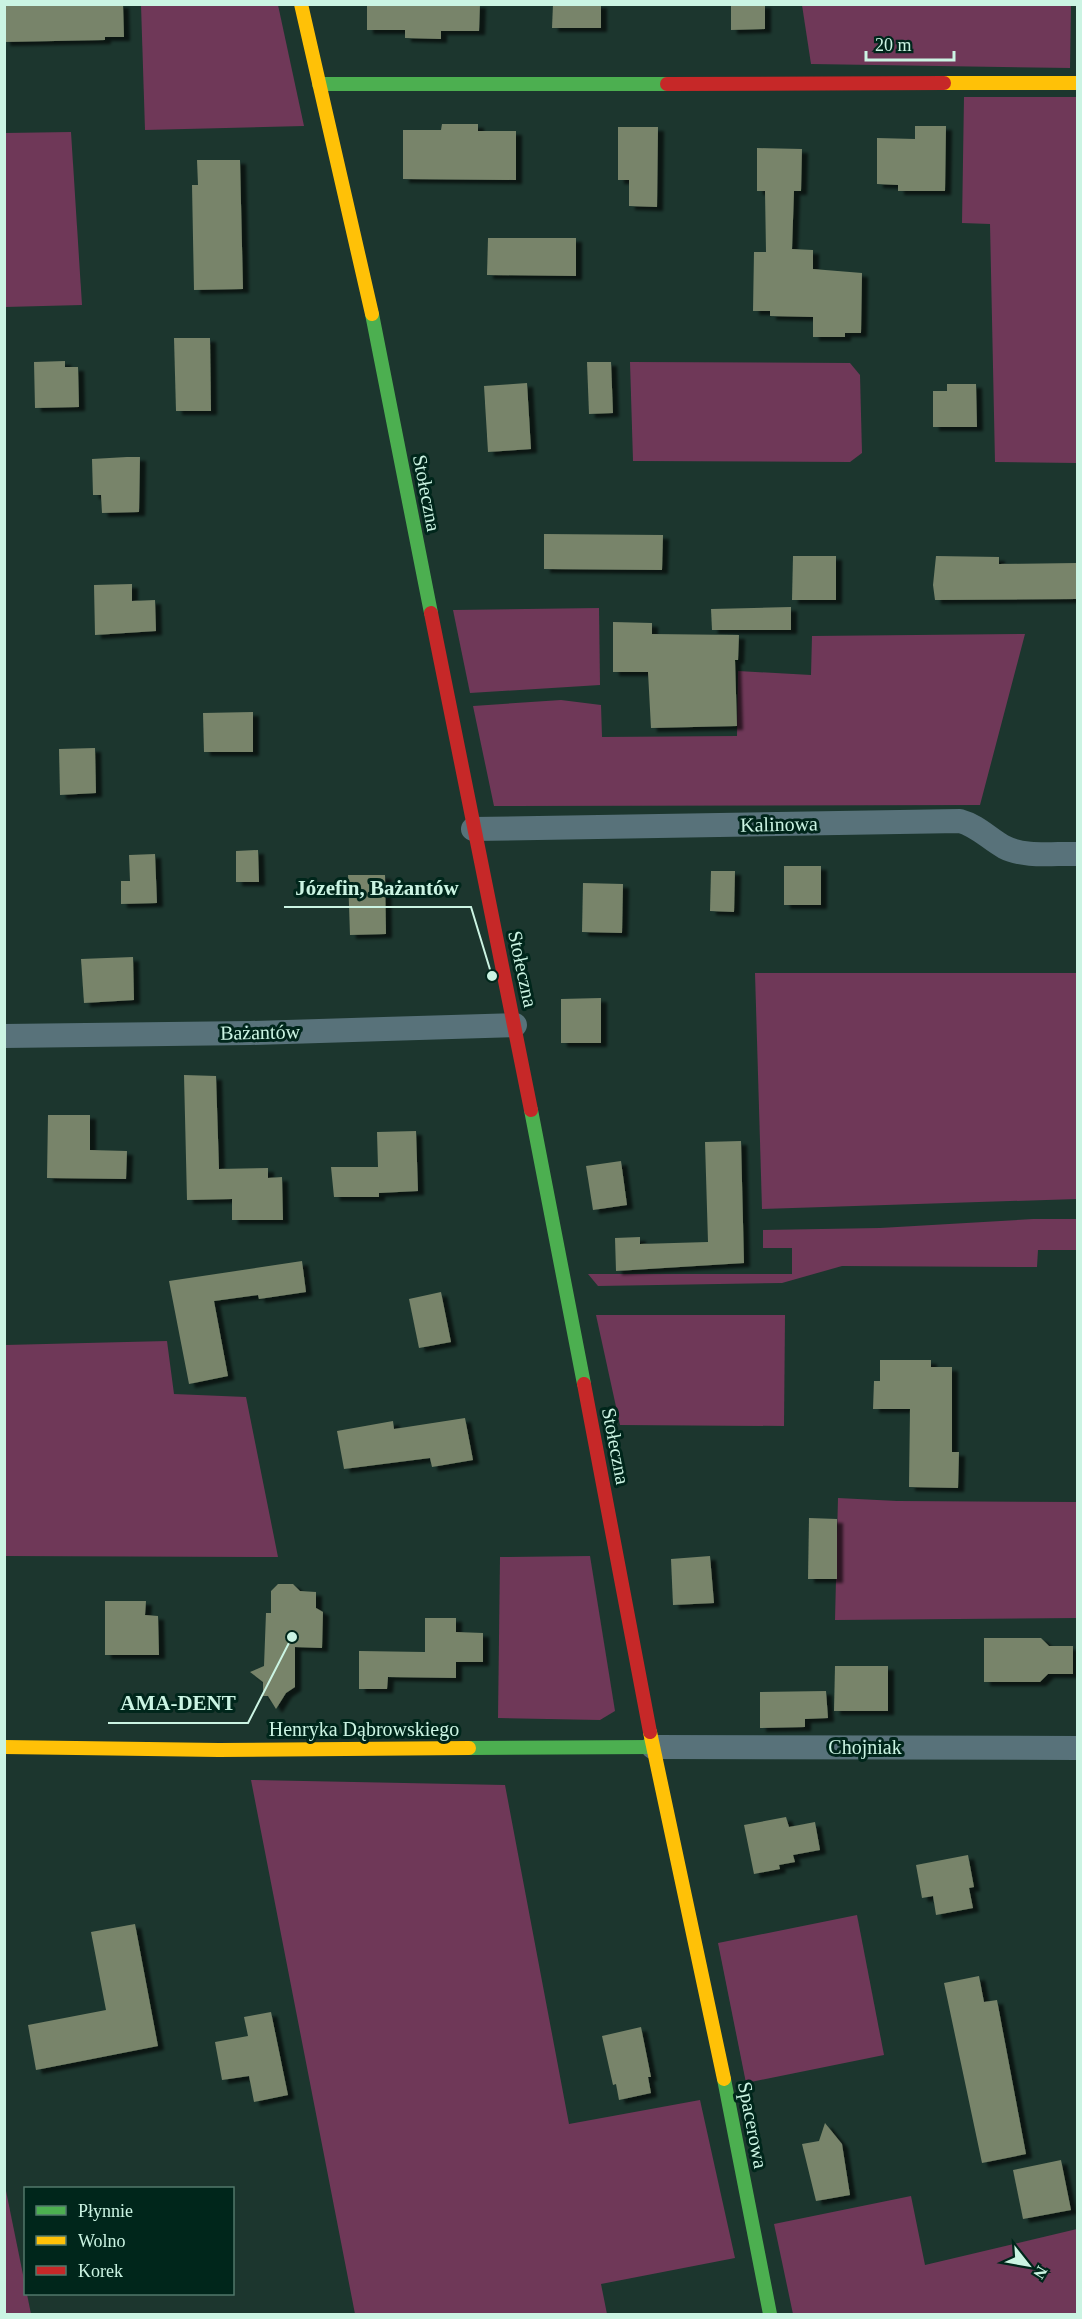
<svg xmlns="http://www.w3.org/2000/svg" width="1082" height="2319" viewBox="0 0 1082 2319" font-family="'Times New Roman',serif">
	<style>
		.green { fill: #6f3858 }
		.building { fill: #78846a; filter: url(#shadow) }
		.lines { fill: none; stroke-linecap: round; stroke-linejoin: round }
		.street { stroke: #58727a; stroke-width: 24 }
		.fast { stroke: #4caf50; stroke-width: 14 }
		.slow { stroke: #ffc107; stroke-width: 14 }
		.jam { stroke: #c62828; stroke-width: 14 }
		.labels { text-anchor: middle; dominant-baseline: central; stroke-width: 6; stroke-linejoin: round; paint-order: stroke }
		.street-label { font-size: 20px; fill: #cbf4e3; stroke: #00261b }
		.leader { fill: none; stroke: #cbf4e3; stroke-width: 2 }
		.callout-dot { fill: #cbf4e3; stroke: #00261b; stroke-width: 2 }
		.callout-label { font-size: 21px; text-anchor: middle; font-weight: bold; fill: #cbf4e3; stroke: #00261b; stroke-width: 6; stroke-linejoin: round; paint-order: stroke }
	</style>
	<defs>
		<filter id="shadow"><feDropShadow dx="6" dy="4" stdDeviation="1.5" flood-color="#0009"/></filter>
	</defs>
	<rect width="100%" height="100%" fill="#1c362e"/>
	<g class="green">
		<polygon points="141,5 278,5 304,126 145,130"/>
		<polygon points="802,5 1071,5 1070,68 811,64"/>
		<polygon points="964,97 1077,97 1077,463 995,462 990,224 962,223"/>
		<polygon points="71,132 82,305 5,307 5,133"/>
		<polygon points="630,362 850,363 860,375 862,453 850,462 633,461"/>
		<polygon points="599,608 600,685 470,693 453,610"/>
		<polygon points="1025,634 980,805 494,806 473,706 561,700 601,705 602,737 737,736 738,671 811,675 812,636"/>
		<polygon points="755,973 1077,973 1077,1199 762,1209"/>
		<polygon points="1033,1219 1077,1219 1077,1250 1038,1250 1037,1267 842,1266 782,1283 598,1286 588,1274 792,1274 792,1248 763,1248 763,1230 880,1228"/>
		<polygon points="596,1315 785,1315 784,1426 620,1425"/>
		<polygon points="167,1341 174,1394 246,1397 278,1557 5,1556 5,1345"/>
		<polygon points="838,1498 897,1501 1077,1502 1077,1618 835,1620"/>
		<polygon points="590,1556 615,1711 600,1720 498,1718 500,1557"/>
		<polygon points="251,1780 505,1785 569,2124 700,2100 735,2258 601,2284 607,2314 355,2314"/>
		<polygon points="857,1915 884,2055 746,2083 718,1943"/>
		<polygon points="4,2181 31,2314 5,2314"/>
		<polygon points="911,2196 925,2265 1077,2229 1077,2314 793,2314 774,2224"/>
	</g>
	<g class="building">
		<polygon points="4,4 123,4 124,37 105,37 105,40 4,42"/>
		<polygon points="367,4 480,4 479,31 441,31 441,39 405,38 405,30 367,30"/>
		<polygon points="553,4 601,4 601,28 552,28"/>
		<polygon points="731,4 765,4 765,29 731,30"/>
		<polygon points="442,124 478,124 478,131 516,131 516,180 403,179 403,130 441,130"/>
		<polygon points="915,126 946,126 945,191 898,191 898,185 877,184 877,138 915,139"/>
		<polygon points="618,127 658,127 657,207 629,206 629,180 618,180"/>
		<polygon points="757,148 802,149 801,191 794,191 792,249 813,250 813,269 862,273 861,333 845,333 845,337 813,337 813,317 770,316 770,311 753,311 754,252 766,252 765,191 757,191"/>
		<polygon points="197,160 240,160 243,289 194,290 192,185 198,185"/>
		<polygon points="488,238 576,238 576,276 487,275"/>
		<polygon points="174,338 210,338 211,411 176,411"/>
		<polygon points="65,361 65,367 78,367 79,407 35,408 34,362"/>
		<polygon points="587,362 611,362 613,413 589,414"/>
		<polygon points="527,383 531,449 488,452 484,386"/>
		<polygon points="947,384 976,384 977,427 933,427 933,391 947,391"/>
		<polygon points="127,457 140,457 139,512 102,513 101,495 93,495 92,459"/>
		<polygon points="544,534 663,535 662,570 544,569"/>
		<polygon points="793,556 836,556 836,600 792,600"/>
		<polygon points="936,556 999,557 999,564 1077,563 1077,599 935,600 933,585"/>
		<polygon points="132,584 132,601 155,600 156,631 95,635 94,585"/>
		<polygon points="791,607 791,630 712,630 711,609"/>
		<polygon points="613,622 652,623 652,634 739,635 738,660 735,660 737,726 651,728 648,672 613,672"/>
		<polygon points="253,712 253,752 204,752 203,713"/>
		<polygon points="95,748 96,793 60,795 59,749"/>
		<polygon points="258,850 259,882 236,882 236,851"/>
		<polygon points="155,854 157,903 121,904 121,881 130,881 129,855"/>
		<rect x="784" y="866" width="37" height="39"/>
		<polygon points="711,871 735,871 734,912 710,911"/>
		<polygon points="348,875 385,875 386,934 350,935"/>
		<polygon points="583,883 623,884 622,933 582,932"/>
		<polygon points="133,957 134,1000 84,1003 81,959"/>
		<polygon points="601,998 601,1043 561,1043 561,999"/>
		<polygon points="184,1075 216,1076 219,1169 268,1168 268,1178 282,1177 283,1220 232,1220 232,1199 187,1200"/>
		<polygon points="48,1115 90,1115 90,1150 127,1151 126,1179 47,1178"/>
		<polygon points="416,1131 418,1191 379,1193 379,1197 334,1197 331,1167 378,1167 377,1132"/>
		<polygon points="741,1141 744,1263 616,1271 615,1238 640,1237 640,1244 708,1242 705,1142"/>
		<polygon points="621,1161 627,1205 593,1210 586,1166"/>
		<polygon points="302,1261 306,1292 259,1299 258,1295 214,1301 228,1376 189,1384 169,1281"/>
		<polygon points="441,1292 451,1342 419,1348 409,1299"/>
		<polygon points="880,1360 931,1360 931,1367 952,1367 952,1452 959,1452 958,1488 909,1487 910,1409 873,1409 874,1381 880,1381"/>
		<polygon points="465,1418 473,1460 432,1467 430,1458 344,1469 337,1431 393,1421 394,1429"/>
		<polygon points="809,1518 837,1519 837,1579 808,1579"/>
		<polygon points="710,1556 714,1603 673,1605 671,1559"/>
		<polygon points="278,1584 293,1584 300,1591 316,1592 316,1608 323,1612 322,1648 295,1647 295,1687 286,1693 276,1709 268,1696 263,1696 263,1682 250,1672 264,1666 266,1613 271,1613 271,1591"/>
		<polygon points="105,1601 146,1601 145,1615 158,1616 159,1655 105,1655"/>
		<polygon points="425,1618 456,1618 456,1632 483,1633 483,1662 456,1662 456,1678 388,1677 387,1689 359,1689 359,1651 425,1652"/>
		<polygon points="984,1638 1041,1638 1049,1646 1073,1646 1073,1674 1048,1674 1040,1682 984,1682"/>
		<polygon points="835,1666 888,1666 888,1711 834,1711"/>
		<polygon points="826,1691 828,1718 805,1719 805,1727 760,1728 760,1692"/>
		<polygon points="786,1817 789,1827 815,1822 820,1850 793,1855 795,1862 779,1865 780,1869 754,1874 744,1825"/>
		<polygon points="968,1855 974,1887 969,1888 973,1908 936,1915 933,1896 922,1898 916,1865"/>
		<polygon points="135,1924 158,2046 36,2070 28,2025 106,2010 91,1932"/>
		<polygon points="979,1976 984,2002 997,2000 1026,2154 982,2163 944,1983"/>
		<polygon points="271,2012 288,2095 254,2102 249,2076 222,2080 215,2042 248,2036 244,2017"/>
		<polygon points="641,2027 651,2077 648,2077 651,2093 619,2100 616,2084 613,2085 602,2036"/>
		<polygon points="825,2123 842,2144 850,2195 816,2201 802,2144 819,2141"/>
		<polygon points="1061,2160 1071,2210 1023,2219 1013,2170"/>
	</g>
	<g class="lines">
		<g class="street">
			<path d="M 473,829 L 960,821 C 978,826 988,838 1004,847 C 1025,858 1055,853 1078,854"/>
			<polyline points="4,1036 250,1033 515,1025"/>
			<polyline points="653,1747 1078,1748"/>
		</g>
		<g class="fast">
			<polyline points="319,84 667,84"/>
			<polyline points="372,314 431,613"/>
			<polyline points="531,1110 584,1384"/>
			<polyline points="469,1748 653,1747"/>
			<polyline points="724,2079 770,2314"/>
		</g>
		<g class="slow">
			<polyline points="301,4 372,314"/>
			<polyline points="944,83 1078,83"/>
			<polyline points="650,1732 724,2079"/>
			<polyline points="4,1747 219,1750 469,1748"/>
		</g>
		<g class="jam">
			<polyline points="667,84 944,83"/>
			<polyline points="431,613 531,1110"/>
			<polyline points="584,1384 650,1732"/>
		</g>
	</g>
	<g class="labels">
		<g class="street-label">
			<text transform="translate(427 493) rotate(79)">Stołeczna</text>
			<text transform="translate(779 824) rotate(-1)">Kalinowa</text>
			<text transform="translate(523 969) rotate(78)">Stołeczna</text>
			<text transform="translate(260 1032) rotate(-1)">Bażantów</text>
			<text transform="translate(616 1446) rotate(79)">Stołeczna</text>
			<text x="364" y="1729">Henryka Dąbrowskiego</text>
			<text x="865" y="1747">Chojniak</text>
			<text transform="translate(753 2125) rotate(79)">Spacerowa</text>
		</g>
	</g>
	<path class="leader" d="M492 976L471 907H284M292 1637L248 1723H108"/>
	<g class="callout-dot">
		<circle cx="492" cy="976" r="6"/>
		<circle cx="292" cy="1637" r="6"/>
	</g>
	<g class="callout-label">
		<text x="377" y="895">Józefin, Bażantów</text>
		<text x="178" y="1710">AMA-DENT</text>
	</g>
	<rect width="1082" height="2319" fill="none" stroke="#cbf4e3" stroke-width="12"/>
	<rect x="24" y="2187" width="210" height="108" fill="#00261b" stroke="#51786b" stroke-width="1.5"/>
	<rect x="36" y="2206" width="30" height="9" fill="#4caf50" stroke="#51786b" stroke-width="1.5"/>
	<text x="78" y="2217" font-size="18" fill="#cbf4e3">Płynnie</text>
	<rect x="36" y="2236" width="30" height="9" fill="#ffc107" stroke="#51786b" stroke-width="1.5"/>
	<text x="78" y="2247" font-size="18" fill="#cbf4e3">Wolno</text>
	<rect x="36" y="2266" width="30" height="9" fill="#c62828" stroke="#51786b" stroke-width="1.5"/>
	<text x="78" y="2277" font-size="18" fill="#cbf4e3">Korek</text>
	<g transform="translate(1028 2265) rotate(121)" stroke="#00261b" stroke-width="4.5" paint-order="stroke">
	<path d="M0-4.5L10 22L0 15L-10 22Z" fill="#cbf4e3"/>
	<text y="-9" font-size="16" font-weight="bold" text-anchor="middle" fill="#cbf4e3">N</text>
	</g>
	<path d="M866 51v9h88v-9" fill="none" stroke="#cbf4e3" stroke-width="3"/>
	<text x="875" y="51" font-size="18" fill="#cbf4e3" stroke="#00261b" stroke-width="4.5" paint-order="stroke">20 m</text>
</svg>
